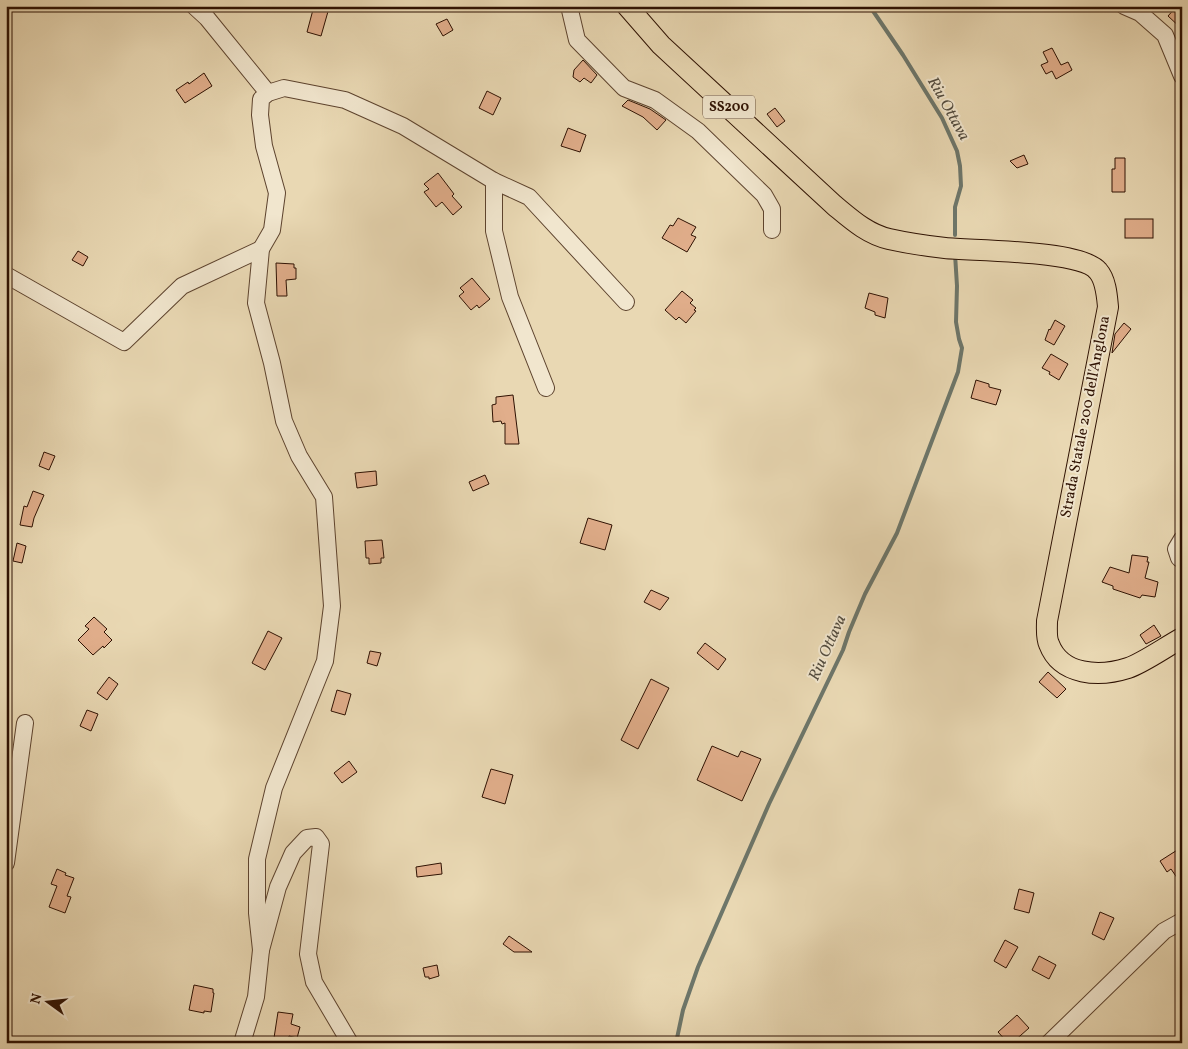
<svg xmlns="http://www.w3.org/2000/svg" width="1188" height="1049" viewBox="0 0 1188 1049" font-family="Vollkorn,serif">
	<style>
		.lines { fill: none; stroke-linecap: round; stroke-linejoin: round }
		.stream { stroke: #6d766a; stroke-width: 4 }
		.building { fill: #e1ae8b; stroke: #2e1102 }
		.minor-casing { stroke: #5d432e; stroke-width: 18 }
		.major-casing { stroke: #2e1102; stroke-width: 22 }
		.minor { stroke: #f1e6ce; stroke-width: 16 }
		.major { stroke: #e9d8b3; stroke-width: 20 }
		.labels { text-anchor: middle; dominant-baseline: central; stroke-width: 4; stroke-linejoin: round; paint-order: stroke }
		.shield { fill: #f1e6ce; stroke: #68513f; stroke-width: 1 }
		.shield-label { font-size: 14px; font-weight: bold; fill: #2e1102 }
		.street-label { font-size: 15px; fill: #2e1102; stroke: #f1e6ce }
		.water-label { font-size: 16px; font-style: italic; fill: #534c3f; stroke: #f1e6ce }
	</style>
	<rect width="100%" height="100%" fill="#e9d8b3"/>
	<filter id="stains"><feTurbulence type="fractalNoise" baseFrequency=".004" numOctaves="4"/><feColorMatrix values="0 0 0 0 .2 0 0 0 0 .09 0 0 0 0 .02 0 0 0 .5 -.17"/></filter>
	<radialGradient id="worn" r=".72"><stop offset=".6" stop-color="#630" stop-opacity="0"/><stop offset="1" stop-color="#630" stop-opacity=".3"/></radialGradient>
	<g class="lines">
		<g class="stream">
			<polyline points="871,8 903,55 942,118 957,151 960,166 961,186 955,207 955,235"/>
			<polyline points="676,1043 683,1010 698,967 769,804 843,650 849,632 865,594 897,533 958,372 962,348 959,339 956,322 957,286 955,254"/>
		</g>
	</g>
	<g class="building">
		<polygon points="314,6 329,8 321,36 307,32"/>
		<polygon points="1177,6 1182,6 1182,29 1168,16"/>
		<polygon points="447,19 453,30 443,36 436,24"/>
		<polygon points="1052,48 1061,65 1068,62 1072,70 1056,79 1052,71 1046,74 1041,65 1048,62 1043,52"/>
		<polygon points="583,60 597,75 591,83 584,78 580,82 573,77 574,70"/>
		<polygon points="204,73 212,86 185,103 176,90 188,82 189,84"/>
		<polygon points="487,91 501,98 493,115 479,108"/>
		<polygon points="628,100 650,109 666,120 657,130 643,117 622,106"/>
		<polygon points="775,108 785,121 777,127 767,114"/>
		<polygon points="568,128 586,135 580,152 561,146"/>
		<polygon points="1024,155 1028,164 1017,168 1010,161"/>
		<polygon points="1115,158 1125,158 1125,192 1112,192 1112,169 1115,169"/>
		<polygon points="438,173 454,194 452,196 462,207 453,215 442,202 436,207 424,192 429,189 424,184"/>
		<polygon points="678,218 696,227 691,235 696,237 687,252 662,238 670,225 673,226"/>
		<rect x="1125" y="219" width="28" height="19"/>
		<polygon points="78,251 88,257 83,266 72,260"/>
		<polygon points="276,263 294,264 294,268 296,268 296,279 286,280 287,296 277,296"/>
		<polygon points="472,278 490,299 479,308 477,305 471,310 459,296 464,292 460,288"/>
		<polygon points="682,291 693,300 690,303 696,308 694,310 696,311 686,323 679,317 676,320 665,310"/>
		<polygon points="869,293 888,298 885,318 875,315 875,312 865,308"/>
		<polygon points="1055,320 1065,326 1054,345 1045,340 1049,329 1050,330"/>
		<polygon points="1124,323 1131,329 1112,353 1115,334"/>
		<polygon points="1051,354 1068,364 1059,380 1049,374 1050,372 1042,368"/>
		<polygon points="976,380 989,384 989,387 1001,390 996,405 971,398"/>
		<polygon points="513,395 519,444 505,444 505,423 502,424 501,421 493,422 492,405 496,404 496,397"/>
		<polygon points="44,452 55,456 49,470 39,466"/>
		<polygon points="376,471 377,485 357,488 355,473"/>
		<polygon points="485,475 489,484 473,491 469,482"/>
		<polygon points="33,491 44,495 34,518 32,527 20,525 24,506 27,507"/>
		<polygon points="588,518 612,525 605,550 580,543"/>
		<polygon points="382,540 384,558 381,558 381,563 369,564 369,558 366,558 365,541"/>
		<polygon points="17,543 26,546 22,563 13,561"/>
		<polygon points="1132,555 1148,557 1147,562 1149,562 1145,578 1158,582 1155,597 1142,595 1140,598 1113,589 1113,586 1102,582 1110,567 1129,573"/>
		<polygon points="651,590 669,598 660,610 644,602"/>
		<polygon points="94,617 107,629 104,632 112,640 104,648 103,646 93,655 78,640 89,629 85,626"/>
		<polygon points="1154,625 1161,636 1146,644 1140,635"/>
		<polygon points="268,631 282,638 265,670 252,663"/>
		<polygon points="705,643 726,659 718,670 697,653"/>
		<polygon points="370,651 381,653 377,666 367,663"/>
		<polygon points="1048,672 1066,689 1057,698 1039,682"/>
		<polygon points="109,677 118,684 107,700 97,693"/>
		<polygon points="651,679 669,688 638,749 621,740"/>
		<polygon points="337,690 351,694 345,715 331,711"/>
		<polygon points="87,710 98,714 91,731 80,726"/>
		<polygon points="712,746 738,757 741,751 761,759 742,801 697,780"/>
		<polygon points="349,761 357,772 342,783 334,773"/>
		<polygon points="491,769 513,775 505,804 482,797"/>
		<polygon points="1182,847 1182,885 1171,869 1167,872 1160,861"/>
		<polygon points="441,863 442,874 417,877 416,867"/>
		<polygon points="57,869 66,873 65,875 74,878 67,896 71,897 65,913 49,907 57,886 51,884"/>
		<polygon points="1019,889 1034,893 1029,913 1014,909"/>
		<polygon points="1100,912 1114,918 1104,940 1092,934"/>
		<polygon points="509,936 532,952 514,952 503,944"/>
		<polygon points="1005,940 1018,947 1006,968 994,961"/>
		<polygon points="1039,956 1056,965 1049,979 1032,970"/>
		<polygon points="437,965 439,976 429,979 429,977 425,977 423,968"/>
		<polygon points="194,985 213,989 213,993 214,993 211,1012 204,1011 204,1013 189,1010"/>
		<polygon points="278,1012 293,1014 291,1024 300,1027 297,1038 289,1036 288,1041 274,1038"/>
		<polygon points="1017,1015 1029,1028 1012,1043 1008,1043 998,1032"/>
	</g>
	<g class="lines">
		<defs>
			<g id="minor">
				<polyline points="194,6 207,18 268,93"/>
				<polyline points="569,6 577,40 624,88 655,100 698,131 764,195 772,209 772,230"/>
				<polyline points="1124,6 1140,13 1165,35 1182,76"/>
				<polyline points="494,181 494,231 510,297 546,388"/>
				<polyline points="6,275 124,342 182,286 261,249"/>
				<polyline points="1182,539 1176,549 1179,558 1182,560"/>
				<polyline points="6,863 25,723"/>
				<polyline points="261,950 257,913 257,859 274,788 325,661 332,606 324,497 299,456 284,421 272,363 256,303 261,249 272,230 277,193 264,146 260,115 261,99 268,93 284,88 345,100 403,126 494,181 529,197 626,302"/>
				<polyline points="242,1043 256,997 261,950 278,887 293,853 307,838 316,837 321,844 308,954 314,982 350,1043"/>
				<polyline points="1049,1043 1164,931 1182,921"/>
			</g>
			<path id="major" d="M 627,6 L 661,45 L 834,205 C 851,219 867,234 889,239 C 907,243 927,246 945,248 C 975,251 1081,250 1098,271 C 1106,280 1107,296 1108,307 L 1047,621 C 1047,628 1046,638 1049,644 C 1061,676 1100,677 1128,668 C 1143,663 1167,646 1182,638"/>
		</defs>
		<use href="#minor" class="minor-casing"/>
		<use href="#major" class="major-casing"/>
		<use href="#minor" class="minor"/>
		<use href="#major" class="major"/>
	</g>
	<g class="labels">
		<rect class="shield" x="703" y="95.5" width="52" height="23" rx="4"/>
		<g class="shield-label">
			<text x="729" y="107">SS200</text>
		</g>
		<g class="street-label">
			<text transform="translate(1086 417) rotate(-79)">Strada Statale 200 dell'Anglona</text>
		</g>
		<g class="water-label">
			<text transform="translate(948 109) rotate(61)">Riu Ottava</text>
			<text transform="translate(828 648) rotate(-66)">Riu Ottava</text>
		</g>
	</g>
	<rect width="1188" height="1049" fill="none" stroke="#e9d8b3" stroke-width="25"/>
	<rect x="8" y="8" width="1173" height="1034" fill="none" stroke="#2e1102" stroke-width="2.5"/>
	<rect x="12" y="12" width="1163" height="1024" fill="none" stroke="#2e1102"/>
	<g transform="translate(48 1002) rotate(285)" stroke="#f1e6ce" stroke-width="4" paint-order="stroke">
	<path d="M0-4L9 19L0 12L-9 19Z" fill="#2e1102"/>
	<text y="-8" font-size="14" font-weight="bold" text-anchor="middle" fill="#2e1102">N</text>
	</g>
	<rect width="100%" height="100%" filter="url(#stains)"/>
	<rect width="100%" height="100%" fill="url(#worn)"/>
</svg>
